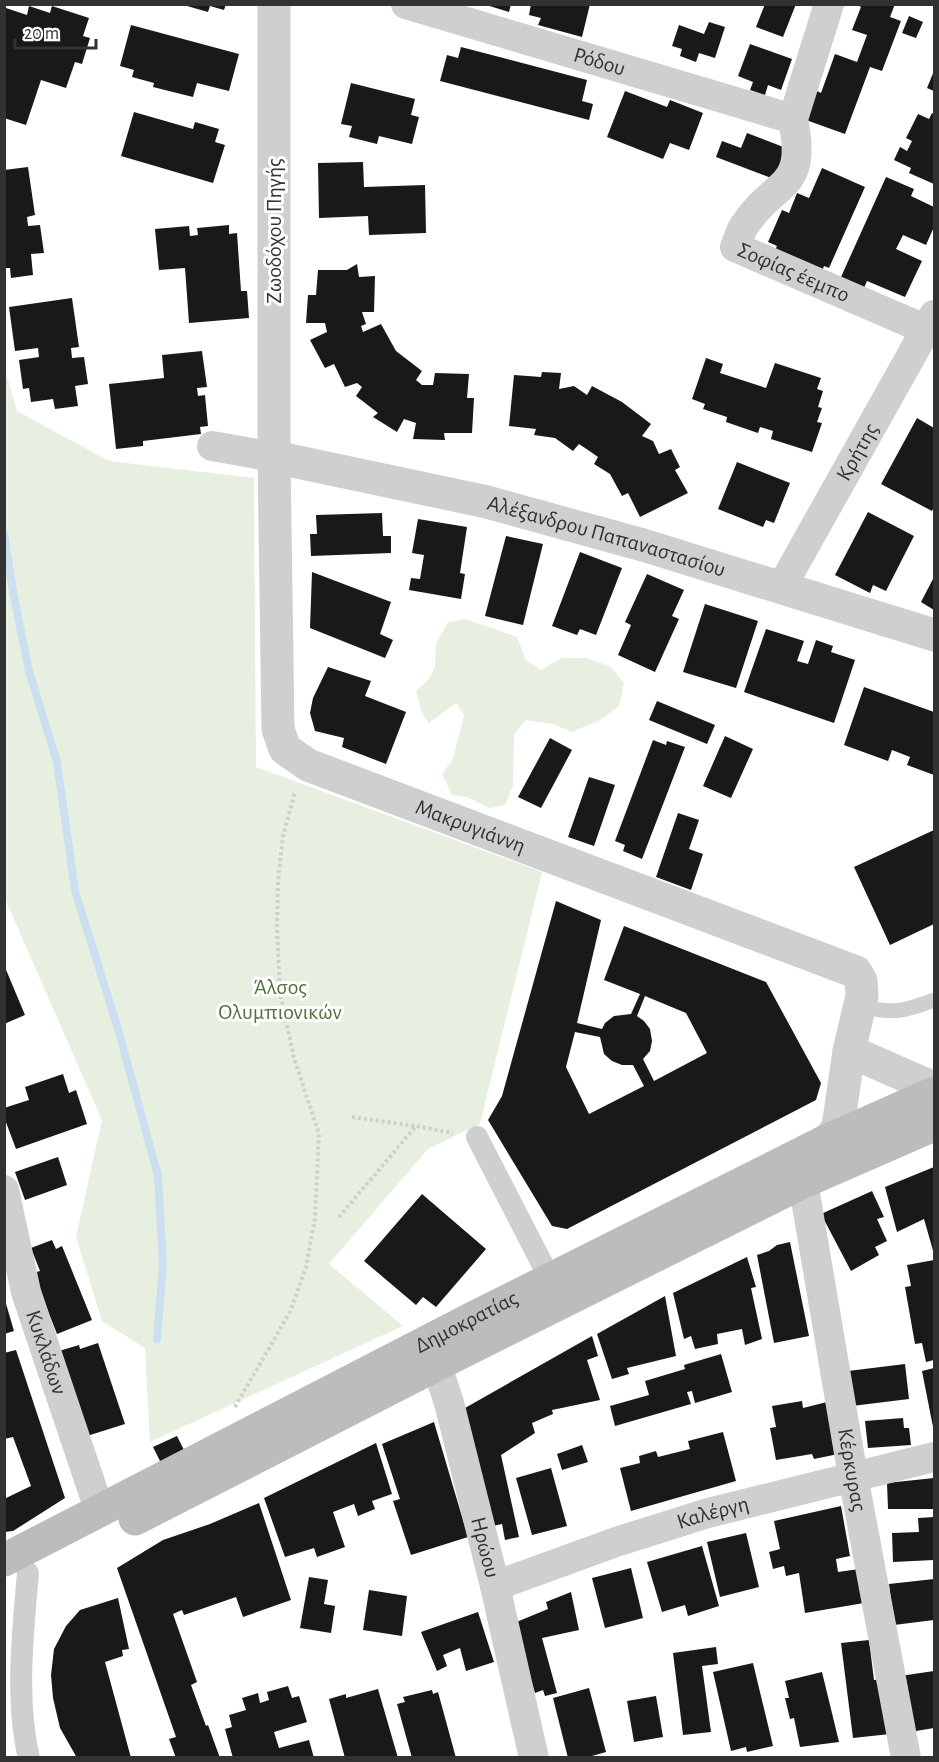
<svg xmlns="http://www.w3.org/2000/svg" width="939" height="1762" viewBox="0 0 939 1762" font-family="'Alegreya Sans',sans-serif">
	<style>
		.green { fill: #e7f0e0 }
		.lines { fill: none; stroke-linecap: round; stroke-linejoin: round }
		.stream { stroke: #cbdff0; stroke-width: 8 }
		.building { fill: #191919; fill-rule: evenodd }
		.path { stroke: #cfcfcf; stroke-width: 4; stroke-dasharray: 3 3; stroke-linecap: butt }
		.service { stroke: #cfcfcf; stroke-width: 15 }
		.pedestrian { stroke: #cfcfcf; stroke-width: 22 }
		.minor { stroke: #cfcfcf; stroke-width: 30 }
		.tertiary { stroke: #cfcfcf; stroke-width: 33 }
		.secondary { stroke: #bcbcbc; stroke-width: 33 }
		.labels { text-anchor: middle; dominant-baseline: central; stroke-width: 6; stroke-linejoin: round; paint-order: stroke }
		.street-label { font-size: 22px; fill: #323232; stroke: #fff }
		.park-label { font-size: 22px; fill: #50733a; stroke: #fff }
	</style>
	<rect width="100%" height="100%" fill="#fff"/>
	<g class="green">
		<polygon points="4,366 17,411 109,461 254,478 256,767 542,872 480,1124 428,1149 329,1264 403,1326 150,1442 145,1348 102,1321 76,1237 102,1120 5,899"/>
		<polygon points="466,619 517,637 526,660 541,670 562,658 586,658 610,666 624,683 619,706 600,720 572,732 553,724 526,720 514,734 513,786 505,805 489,808 467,797 452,795 442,774 453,759 464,715 456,703 429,723 422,713 416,691 429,679 435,667 436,644 448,622"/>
	</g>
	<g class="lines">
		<polyline class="stream" points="4,534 14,597 29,671 57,762 75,891 118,1029 158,1176 163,1265 157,1339"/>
	</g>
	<g class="building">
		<polygon points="180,4 226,4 224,10 210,6 208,12"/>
		<polygon points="483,4 511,4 509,12"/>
		<polygon points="531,4 590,4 582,37 538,25 541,18 529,15"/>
		<polygon points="765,4 796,4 783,37 756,27"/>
		<polygon points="856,4 895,4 890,17 901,21 882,71 870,67 845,134 806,120 817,91 821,93 835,54 857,62 867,35 852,30 861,7"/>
		<polygon points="29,6 50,13 52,6 89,18 83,36 90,38 82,64 75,62 66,88 41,80 26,125 4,118 4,14 6,8 27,15"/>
		<polygon points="909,16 923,22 916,38 902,33"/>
		<polygon points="709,22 725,27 715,58 699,53 696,62 680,56 682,49 672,46 679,25 704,34"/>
		<polygon points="131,25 239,54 229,91 197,83 193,97 153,87 154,83 132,77 134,70 120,66"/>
		<polygon points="750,44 792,59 781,90 768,85 765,95 750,90 753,82 738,76"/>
		<polygon points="461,47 587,80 582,101 593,104 589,120 440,81 447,55 458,58"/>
		<polygon points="934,71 934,91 927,88"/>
		<polygon points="351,83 415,99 411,115 419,117 412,144 379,136 377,144 349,137 352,126 341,124"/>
		<polygon points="625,91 667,107 670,100 703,113 689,150 670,143 663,159 607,137"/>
		<polygon points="134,112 193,129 195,122 219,129 215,142 225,145 213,183 121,156"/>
		<polygon points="932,113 934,114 934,184 909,173 911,168 894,160 900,147 907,151 912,141 906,138 918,114 929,119"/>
		<polygon points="747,133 786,148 774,179 716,157 722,141 741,148"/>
		<polygon points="363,162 364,187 425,185 426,233 369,235 368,216 319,218 318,163"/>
		<polygon points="28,167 35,215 27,217 28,226 40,225 44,253 31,254 33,275 11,278 10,268 4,268 4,170"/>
		<polygon points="822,168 865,187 829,268 824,266 822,271 775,250 777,246 768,242 782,210 789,213 797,193 809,198"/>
		<polygon points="886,177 914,189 911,196 934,207 934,227 926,245 903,235 896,249 922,261 905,297 867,281 864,288 841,277"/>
		<polygon points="229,225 229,234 237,233 241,291 247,291 249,318 189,323 185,268 159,270 155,229 189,226 190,236 198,235 197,228"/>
		<polygon points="357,264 359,277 375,276 374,312 362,312 366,324 361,326 363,332 381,324 396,351 422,371 416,380 422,385 433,385 435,373 469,374 467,398 474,398 472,433 444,433 445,440 413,439 416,423 404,419 397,432 373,417 378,413 356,396 362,387 357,383 345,387 334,364 325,368 310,340 327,332 325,323 306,323 308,295 316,295 318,270 347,270"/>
		<polygon points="72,298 79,347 71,348 72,358 84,357 88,384 75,386 78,406 55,409 53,399 31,402 29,388 23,389 19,360 39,357 38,348 15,351 9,307"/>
		<polygon points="202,351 207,387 197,388 198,396 205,395 208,426 200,427 201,434 143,441 143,446 116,449 109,384 164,378 162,355"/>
		<polygon points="706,358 723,364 720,373 766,388 775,363 821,378 817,389 823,391 818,407 822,408 817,422 822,423 812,452 771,439 773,431 760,427 758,433 726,422 727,417 703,409 705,404 692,399"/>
		<polygon points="542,372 561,373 559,389 574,386 587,395 592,386 622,402 651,424 642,436 653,441 659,454 671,449 680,467 675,470 688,493 640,517 628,493 622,496 610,474 594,464 598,457 588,450 579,444 573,451 555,438 534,435 536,429 509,426 514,375 541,377"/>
		<polygon points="917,418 934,428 934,507 932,511 881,484"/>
		<polygon points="737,462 790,483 774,523 766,520 763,527 718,509"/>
		<polygon points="868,512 914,536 886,591 873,585 870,593 835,575"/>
		<polygon points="382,513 383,536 391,536 391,553 311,556 310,534 317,534 316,515"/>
		<polygon points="418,519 467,527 460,573 465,574 461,599 409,590 411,578 420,579 424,555 412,553"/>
		<polygon points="506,536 543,544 523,625 485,616"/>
		<polygon points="580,552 622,568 596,635 580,629 577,635 552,626"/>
		<polygon points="312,572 391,602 380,634 393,640 385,658 310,628"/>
		<polygon points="647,574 684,590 672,616 679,619 655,672 618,655 631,625 625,622"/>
		<polygon points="934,577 934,610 921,602"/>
		<polygon points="705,604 758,621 736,688 683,672"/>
		<polygon points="766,629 804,641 797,661 808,664 816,640 833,646 831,652 855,660 834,723 744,692"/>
		<polygon points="328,667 371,681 365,696 406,712 386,764 342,747 344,738 315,731 310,713 313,698"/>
		<polygon points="864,687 934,712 934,775 907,765 910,757 892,750 888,761 844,745"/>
		<polygon points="657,701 715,725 707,744 649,720"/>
		<polygon points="725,736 753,749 731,798 703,786"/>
		<polygon points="550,738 572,750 541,808 518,797"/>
		<polygon points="653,740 666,745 667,741 685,747 642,859 623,851 625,845 615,841"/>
		<polygon points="589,777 615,785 594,846 568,837"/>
		<polygon points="678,813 699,820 689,849 703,854 691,890 656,877"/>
		<polygon points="934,830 934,924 890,945 854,867"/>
		<path d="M 556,901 L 601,920 L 577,1023 L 602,1029 L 605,1023 L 614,1016 L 631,1014 L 640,994 L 604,980 L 624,926 L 766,982 L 821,1083 L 816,1100 L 567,1229 L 552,1226 L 488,1120 L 502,1096 ZM 645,996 L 686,1013 L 707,1053 L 654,1081 L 643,1059 L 650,1051 L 652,1041 L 650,1029 L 644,1021 L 637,1016 ZM 575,1032 L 600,1037 L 604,1054 L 612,1061 L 622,1065 L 633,1065 L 644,1086 L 589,1114 L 566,1067 Z"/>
		<polygon points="4,965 25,1015 4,1024"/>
		<polygon points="63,1074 69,1093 76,1090 87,1124 16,1149 4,1117 4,1108 29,1100 25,1087"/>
		<polygon points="58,1157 67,1185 25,1200 15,1172"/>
		<polygon points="934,1167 934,1254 924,1219 897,1232 885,1187"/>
		<polygon points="872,1191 884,1217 877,1219 887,1241 875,1247 879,1255 851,1271 821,1214"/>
		<polygon points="422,1194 486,1249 436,1307 423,1297 416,1305 364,1261"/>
		<polygon points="52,1240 56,1249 62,1246 92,1320 57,1334 33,1273 40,1271 31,1248"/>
		<polygon points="790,1242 809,1336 774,1343 757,1255 769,1251 777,1245"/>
		<polygon points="747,1257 756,1287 751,1288 762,1339 745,1345 742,1329 717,1334 718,1344 695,1349 691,1336 684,1339 673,1293"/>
		<polygon points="934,1260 934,1360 926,1362 922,1343 915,1344 905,1287 911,1286 907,1265"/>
		<polygon points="665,1296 676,1356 627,1368 629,1374 612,1379 597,1334"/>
		<polygon points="4,1297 14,1331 4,1334"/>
		<polygon points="592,1336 598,1356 587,1360 600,1400 552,1410 553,1414 532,1423 535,1433 501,1455 519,1537 505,1540 502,1524 493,1526 465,1408"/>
		<polygon points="98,1343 125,1424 87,1436 59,1351 79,1345 80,1349"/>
		<polygon points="16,1350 65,1498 13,1531 4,1532 4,1499 31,1486 13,1437 4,1439 4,1353"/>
		<polygon points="721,1354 732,1392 695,1403 692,1391 687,1392 691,1404 615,1426 610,1406 649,1395 645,1381 685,1369 684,1365"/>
		<polygon points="905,1364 909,1399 852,1406 848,1371"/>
		<polygon points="934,1368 934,1427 933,1427 922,1371"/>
		<polygon points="802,1401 803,1408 831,1401 843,1453 814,1459 812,1454 776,1460 770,1428 776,1427 772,1406"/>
		<polygon points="903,1418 904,1428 909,1428 911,1445 868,1448 865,1421"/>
		<polygon points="434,1422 468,1537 411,1555 393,1501 400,1499 382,1444"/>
		<polygon points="723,1432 736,1481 631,1511 620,1468 640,1463 639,1456 656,1451 658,1457 690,1449 688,1441"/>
		<polygon points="177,1436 186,1454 162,1465 153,1447"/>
		<polygon points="376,1443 392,1494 372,1501 375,1509 358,1516 354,1504 333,1512 345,1547 317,1557 314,1548 285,1557 264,1498"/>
		<polygon points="582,1445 588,1462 562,1470 557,1454"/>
		<polygon points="551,1468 567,1526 532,1535 516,1478"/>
		<polygon points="934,1478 934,1509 888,1509 887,1483"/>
		<polygon points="259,1503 291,1600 243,1617 236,1597 184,1615 182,1610 173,1614 197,1682 191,1685 206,1726 208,1725 220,1758 176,1758 169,1739 176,1737 117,1568 163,1540 210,1524"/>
		<polygon points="841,1506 850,1556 836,1559 838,1572 859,1569 864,1603 805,1613 799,1573 786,1576 784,1566 773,1569 769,1552 780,1549 774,1521"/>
		<polygon points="934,1517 934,1560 893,1562 892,1533 919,1532 918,1518"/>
		<polygon points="746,1533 759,1587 720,1597 707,1542"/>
		<polygon points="702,1546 719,1606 688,1616 685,1605 662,1612 647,1562"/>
		<polygon points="631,1568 643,1618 605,1628 592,1578"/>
		<polygon points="309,1577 328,1580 324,1604 335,1606 331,1633 300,1628"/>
		<polygon points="934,1579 934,1620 894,1625 889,1584"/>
		<polygon points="369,1590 407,1596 402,1636 363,1630"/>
		<polygon points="571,1592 579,1630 542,1638 557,1693 545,1696 543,1690 535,1693 514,1623 548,1609 546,1602"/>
		<polygon points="118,1598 129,1649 122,1650 123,1656 105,1662 131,1758 77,1758 60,1728 53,1698 51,1675 54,1649 66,1626 80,1610"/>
		<polygon points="478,1612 494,1662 466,1671 460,1648 443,1655 447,1666 437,1671 421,1632"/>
		<polygon points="869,1640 874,1680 882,1679 890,1734 853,1738 841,1643"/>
		<polygon points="716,1647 718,1664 702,1666 711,1732 683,1735 673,1653"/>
		<polygon points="753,1663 773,1746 747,1752 746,1747 731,1751 713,1672"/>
		<polygon points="934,1671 934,1728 910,1732 900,1676"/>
		<polygon points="822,1672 839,1742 800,1747 794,1718 790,1719 785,1698 789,1698 785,1681"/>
		<polygon points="288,1686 292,1698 299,1696 307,1722 274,1732 279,1748 309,1740 314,1758 233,1758 225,1729 232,1727 229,1715 246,1710 242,1698 258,1693 260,1703 269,1700 267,1692"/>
		<polygon points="589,1688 606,1752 585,1758 568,1758 553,1698"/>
		<polygon points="378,1689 398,1758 345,1758 329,1699 346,1694 346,1698"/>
		<polygon points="432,1690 433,1694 438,1692 456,1758 412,1758 397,1704 405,1702 403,1697"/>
		<polygon points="656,1696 663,1737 634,1742 627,1701"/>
	</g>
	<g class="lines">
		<g class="path">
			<polyline points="352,1117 415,1126"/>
			<polyline points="339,1217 416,1126 453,1133"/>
			<polyline points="235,1407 290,1312 306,1267 315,1218 319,1134 294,1058 280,992 277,929 278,881 283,836 295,792"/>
		</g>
		<path class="service" d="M 860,1006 C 893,1014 903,1012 934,1000"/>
		<g class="pedestrian">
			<polyline points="477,1137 550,1279"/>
			<path d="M 28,1573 C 23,1631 15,1700 29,1758"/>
		</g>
		<g class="minor">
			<path id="s1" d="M 406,4 L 793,119"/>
			<path id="s2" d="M 829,4 L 793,119 C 808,192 775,178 744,226 C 740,232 738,240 735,247 L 927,330"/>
			<polyline points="212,446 274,457"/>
			<path id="s3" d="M 781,588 L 934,315"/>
			<path id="s4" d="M 803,1182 L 853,1476 L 906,1758"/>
			<path id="s5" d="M 4,1190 L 26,1292 L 100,1512"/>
			<path id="s6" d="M 429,1342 L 449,1403 L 495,1586 L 534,1758"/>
			<path id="s7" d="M 495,1586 L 616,1542 L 708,1513 L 934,1457"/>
		</g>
		<g class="tertiary">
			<path id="s8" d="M 274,4 L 274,457 L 278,729 L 285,749 L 308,765 L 856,972 L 861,981 L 862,996 L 849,1051 L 839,1120 L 836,1131 L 828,1140"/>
			<path id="s9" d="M 274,457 L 487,502 L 643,545 L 934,635"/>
			<polyline points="849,1051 934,1088"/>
		</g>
		<g class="secondary">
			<polyline points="135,1519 438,1364 803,1182 934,1125"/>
			<path id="s10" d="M 4,1560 L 475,1317 L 828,1140 L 934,1093"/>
		</g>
	</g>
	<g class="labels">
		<g class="street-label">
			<text stroke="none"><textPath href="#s1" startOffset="202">Ρόδου</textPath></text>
			<text transform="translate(274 231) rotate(-90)">Ζωοδόχου Πηγής</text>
			<text stroke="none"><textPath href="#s2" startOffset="334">Σοφίας έεμπο</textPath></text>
			<text stroke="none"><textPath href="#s3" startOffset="156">Κρήτης</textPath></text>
			<text stroke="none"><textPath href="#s9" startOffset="342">Αλέξανδρου Παπαναστασίου</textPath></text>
			<text stroke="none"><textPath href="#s8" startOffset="948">Μακρυγιάννη</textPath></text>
			<text stroke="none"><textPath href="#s10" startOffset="520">Δημοκρατίας</textPath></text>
			<text stroke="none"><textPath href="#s5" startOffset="168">Κυκλάδων</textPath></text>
			<text stroke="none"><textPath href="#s4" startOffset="292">Κέρκυρας</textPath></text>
			<text stroke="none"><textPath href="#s7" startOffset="230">Καλέργη</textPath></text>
			<text stroke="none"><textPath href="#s6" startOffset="213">Ηρώου</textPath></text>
		</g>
		<g class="park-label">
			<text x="280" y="987">Άλσος<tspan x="280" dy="25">Ολυμπιονικών</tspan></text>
		</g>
	</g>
	<rect width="939" height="1762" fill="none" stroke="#323232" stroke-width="12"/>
	<path d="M15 39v9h81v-9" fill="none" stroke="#323232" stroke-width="3"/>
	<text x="24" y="39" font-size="18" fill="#323232" stroke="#ffffff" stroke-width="4.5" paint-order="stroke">20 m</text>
</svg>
